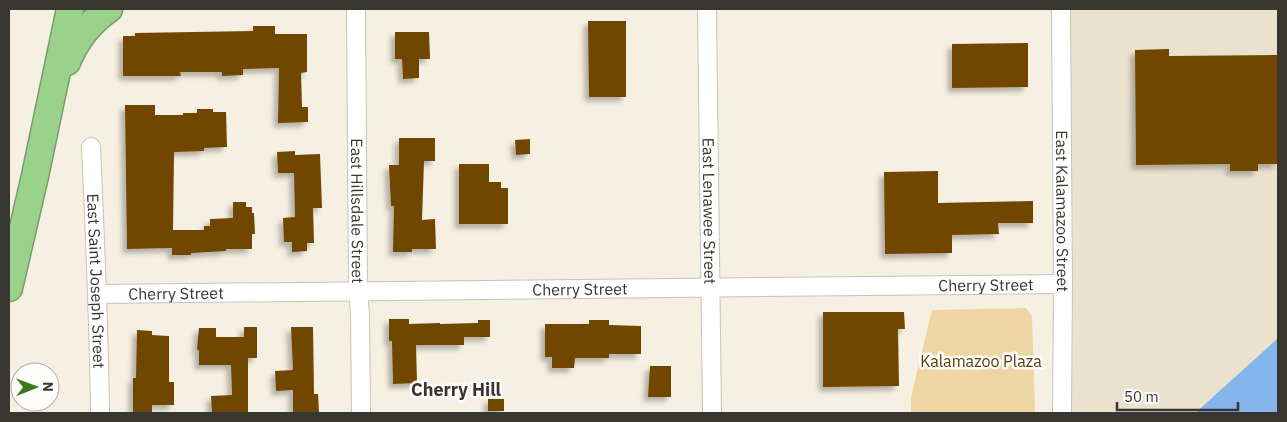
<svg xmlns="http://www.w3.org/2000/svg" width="1287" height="422" viewBox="0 0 1287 422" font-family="'IBM Plex Sans',sans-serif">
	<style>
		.built { fill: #ebe2ce }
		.green { fill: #edd6a3 }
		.water { fill: #84b4ea }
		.building { fill: #714601; filter: url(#shadow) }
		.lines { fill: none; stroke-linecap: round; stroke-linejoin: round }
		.minor-casing { stroke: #c9c3b7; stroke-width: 20 }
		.highway-casing { stroke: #789b6c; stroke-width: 29 }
		.minor { stroke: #fff; stroke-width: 18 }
		.highway { stroke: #9ad28c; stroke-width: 26 }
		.labels { text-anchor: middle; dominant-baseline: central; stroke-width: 5; stroke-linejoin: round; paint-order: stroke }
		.street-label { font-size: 16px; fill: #383630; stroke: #fefdfb }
		.park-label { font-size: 16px; fill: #56420a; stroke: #fefdfb }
		.neighbourhood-label { font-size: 18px; font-weight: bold; fill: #383630; stroke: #fefdfb }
	</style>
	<defs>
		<filter id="shadow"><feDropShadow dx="-4.5" dy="4.5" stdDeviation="2.5" flood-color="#0004"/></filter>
	</defs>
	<rect width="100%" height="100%" fill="#f6f0e2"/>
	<polygon class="built" points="1061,9 1278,9 1278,338 1194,413 1062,413"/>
	<polygon class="green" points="1026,308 1032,317 1035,413 911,413 911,397 932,310"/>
	<polygon class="water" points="1278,338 1278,413 1194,413 1195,413"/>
	<g class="building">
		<polygon points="588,21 626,21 626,97 589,97"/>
		<polygon points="253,26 275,26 275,34 307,34 307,72 301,73 302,107 308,107 308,122 278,123 279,68 243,69 243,75 222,76 222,72 180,72 181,76 123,76 123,36 135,36 135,33 253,31"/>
		<polygon points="395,32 429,32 430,59 419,59 419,78 403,79 402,59 395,59"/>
		<polygon points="1028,43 1028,87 952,88 952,44"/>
		<polygon points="1169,49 1169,56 1278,55 1278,164 1258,164 1258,171 1230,171 1230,164 1136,165 1135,50"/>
		<polygon points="125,105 155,105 155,115 183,115 183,113 197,113 197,109 213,109 213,112 226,112 227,147 204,148 204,151 174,152 173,230 204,230 204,226 210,226 210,219 233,218 233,202 246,202 246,207 252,207 252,213 254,213 255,234 252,234 252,249 226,249 226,251 191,253 191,255 172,255 172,248 127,249"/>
		<polygon points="399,138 435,138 435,161 424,161 422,220 435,219 436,249 412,249 412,252 393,252 394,206 391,206 389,165 399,165"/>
		<polygon points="530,139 530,154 516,155 515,140"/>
		<polygon points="295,151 295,155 320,154 322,208 313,208 314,243 307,243 307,251 292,252 292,242 284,242 283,218 295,217 294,173 278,173 277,152"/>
		<polygon points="459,164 489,164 489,182 501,182 501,188 508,188 508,224 459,224"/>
		<polygon points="938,171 938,203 1033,201 1033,223 998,223 999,234 952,235 952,253 885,254 884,172"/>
		<polygon points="823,312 904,312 905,329 898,329 899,386 823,387"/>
		<polygon points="389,319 409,319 409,324 440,323 440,324 478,323 478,320 490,320 490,337 464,337 464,345 416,345 417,383 393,384 392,341 389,341"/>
		<polygon points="589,320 609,320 609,325 641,326 641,354 609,354 609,358 575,358 574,368 552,368 552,357 545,357 545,324 589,324"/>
		<polygon points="244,327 257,327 257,358 248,358 248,413 212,413 211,396 232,395 231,365 199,365 199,351 197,349 199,328 216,328 216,337 244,337"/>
		<polygon points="291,327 313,327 314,394 318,394 319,413 293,413 293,390 276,391 275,371 293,370"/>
		<polygon points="137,330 152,331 152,335 169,336 169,382 174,382 174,405 152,405 152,413 133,413 133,378 136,378"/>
		<polygon points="650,366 671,366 671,397 648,397"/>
		<rect x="488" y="399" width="16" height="12"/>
	</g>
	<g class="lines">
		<defs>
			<g id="minor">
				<path id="s1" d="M 356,9 L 358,291 L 360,314 L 361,413"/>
				<path id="s2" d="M 707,9 L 712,413"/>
				<path id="s3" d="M 1061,9 L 1063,284 L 1062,413"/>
				<path id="s4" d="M 91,147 C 95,236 99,324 100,413"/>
				<path id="s5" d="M 98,294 L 1063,284"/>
			</g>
			<g id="highway">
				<path d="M 67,62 C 76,40 90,22 109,9"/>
				<polyline points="9,288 35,176 70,9"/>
			</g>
		</defs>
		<use href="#minor" class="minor-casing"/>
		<use href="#highway" class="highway-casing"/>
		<use href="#minor" class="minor"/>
		<use href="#highway" class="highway"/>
	</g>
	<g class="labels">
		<g class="street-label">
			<text stroke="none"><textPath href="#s1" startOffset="202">East Hillsdale Street</textPath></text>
			<text stroke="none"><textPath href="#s2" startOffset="202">East Lenawee Street</textPath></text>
			<text stroke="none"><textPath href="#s3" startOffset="202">East Kalamazoo Street</textPath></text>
			<text stroke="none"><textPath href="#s4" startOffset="134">East Saint Joseph Street</textPath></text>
			<text stroke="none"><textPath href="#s5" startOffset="888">Cherry Street</textPath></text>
			<text stroke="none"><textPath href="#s5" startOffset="482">Cherry Street</textPath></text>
			<text stroke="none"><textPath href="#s5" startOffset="78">Cherry Street</textPath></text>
		</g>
		<g class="park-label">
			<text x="981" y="361">Kalamazoo Plaza</text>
		</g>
		<g class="neighbourhood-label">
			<text x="456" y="389">Cherry Hill</text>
		</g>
	</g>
	<rect width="1287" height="422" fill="none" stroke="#383630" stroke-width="20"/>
	<g transform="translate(35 387) rotate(89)"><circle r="24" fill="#fefdfb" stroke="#afadaa"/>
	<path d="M0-4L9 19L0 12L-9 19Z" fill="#3a7b1b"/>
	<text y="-8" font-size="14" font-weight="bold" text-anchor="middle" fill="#383630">N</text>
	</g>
	<path d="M1117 402v8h121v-8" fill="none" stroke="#383630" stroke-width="2.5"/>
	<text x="1124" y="402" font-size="15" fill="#383630" stroke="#fefdfb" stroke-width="4" paint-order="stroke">50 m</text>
</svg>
